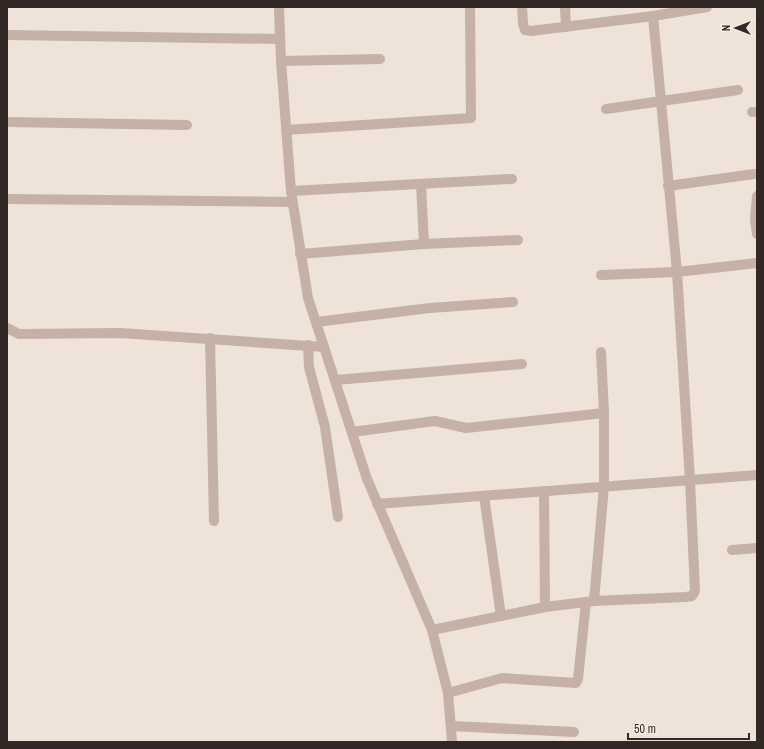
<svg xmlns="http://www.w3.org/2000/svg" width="764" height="749" viewBox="0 0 764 749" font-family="'Archivo Narrow',sans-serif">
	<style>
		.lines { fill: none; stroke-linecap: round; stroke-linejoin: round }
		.minor { stroke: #c5b1a6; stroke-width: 10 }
	</style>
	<rect width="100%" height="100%" fill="#eee2d9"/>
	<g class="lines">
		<g class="minor">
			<polyline points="279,7 281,61 291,191 308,298 367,479 432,630 448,693 452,742"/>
			<polyline points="522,7 523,24 525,30 531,31 653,16 707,7"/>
			<polyline points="565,7 566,27"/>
			<polyline points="7,35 280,39"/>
			<polyline points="281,61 380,59"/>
			<polyline points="606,109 738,90"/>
			<polyline points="752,112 757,112"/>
			<polyline points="7,122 187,125"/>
			<polyline points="286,130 471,118 470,7"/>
			<polyline points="421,184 424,244"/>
			<polyline points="668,186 754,174"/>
			<polyline points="291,191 512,179"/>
			<polyline points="757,196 755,220 757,234"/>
			<polyline points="7,199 292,202"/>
			<polyline points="300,254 424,244 518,240"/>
			<polyline points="601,275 677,272 757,263"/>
			<polyline points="316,322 430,308 513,302"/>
			<polyline points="7,328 19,334 120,333 324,347"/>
			<polyline points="210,338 214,521"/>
			<polyline points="308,345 309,367 325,427 338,517"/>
			<polyline points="336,380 522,364"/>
			<polyline points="352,432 435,421 466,428 604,413"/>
			<polyline points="544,491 545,607"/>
			<polyline points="484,496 501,616"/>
			<polyline points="377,504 757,475"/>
			<polyline points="732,550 757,548"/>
			<polyline points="594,601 604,486 604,413 601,352"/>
			<polyline points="432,630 545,607 594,601 686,597 692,596 695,591 690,480 677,272 653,16"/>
			<polyline points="448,693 502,678 576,683 578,679 586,602"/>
			<polyline points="451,726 574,732"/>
		</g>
	</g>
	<rect width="764" height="749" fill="none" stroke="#322926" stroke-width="16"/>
	<g transform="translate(736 28) rotate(270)" stroke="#f7ece5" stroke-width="3" paint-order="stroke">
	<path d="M0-3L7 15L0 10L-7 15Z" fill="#322926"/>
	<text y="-6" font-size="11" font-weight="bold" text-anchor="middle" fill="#322926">N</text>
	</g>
	<path d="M628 733v6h121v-6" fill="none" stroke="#322926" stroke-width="2"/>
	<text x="634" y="733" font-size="12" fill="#322926" stroke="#f7ece5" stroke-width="3" paint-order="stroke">50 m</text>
</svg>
